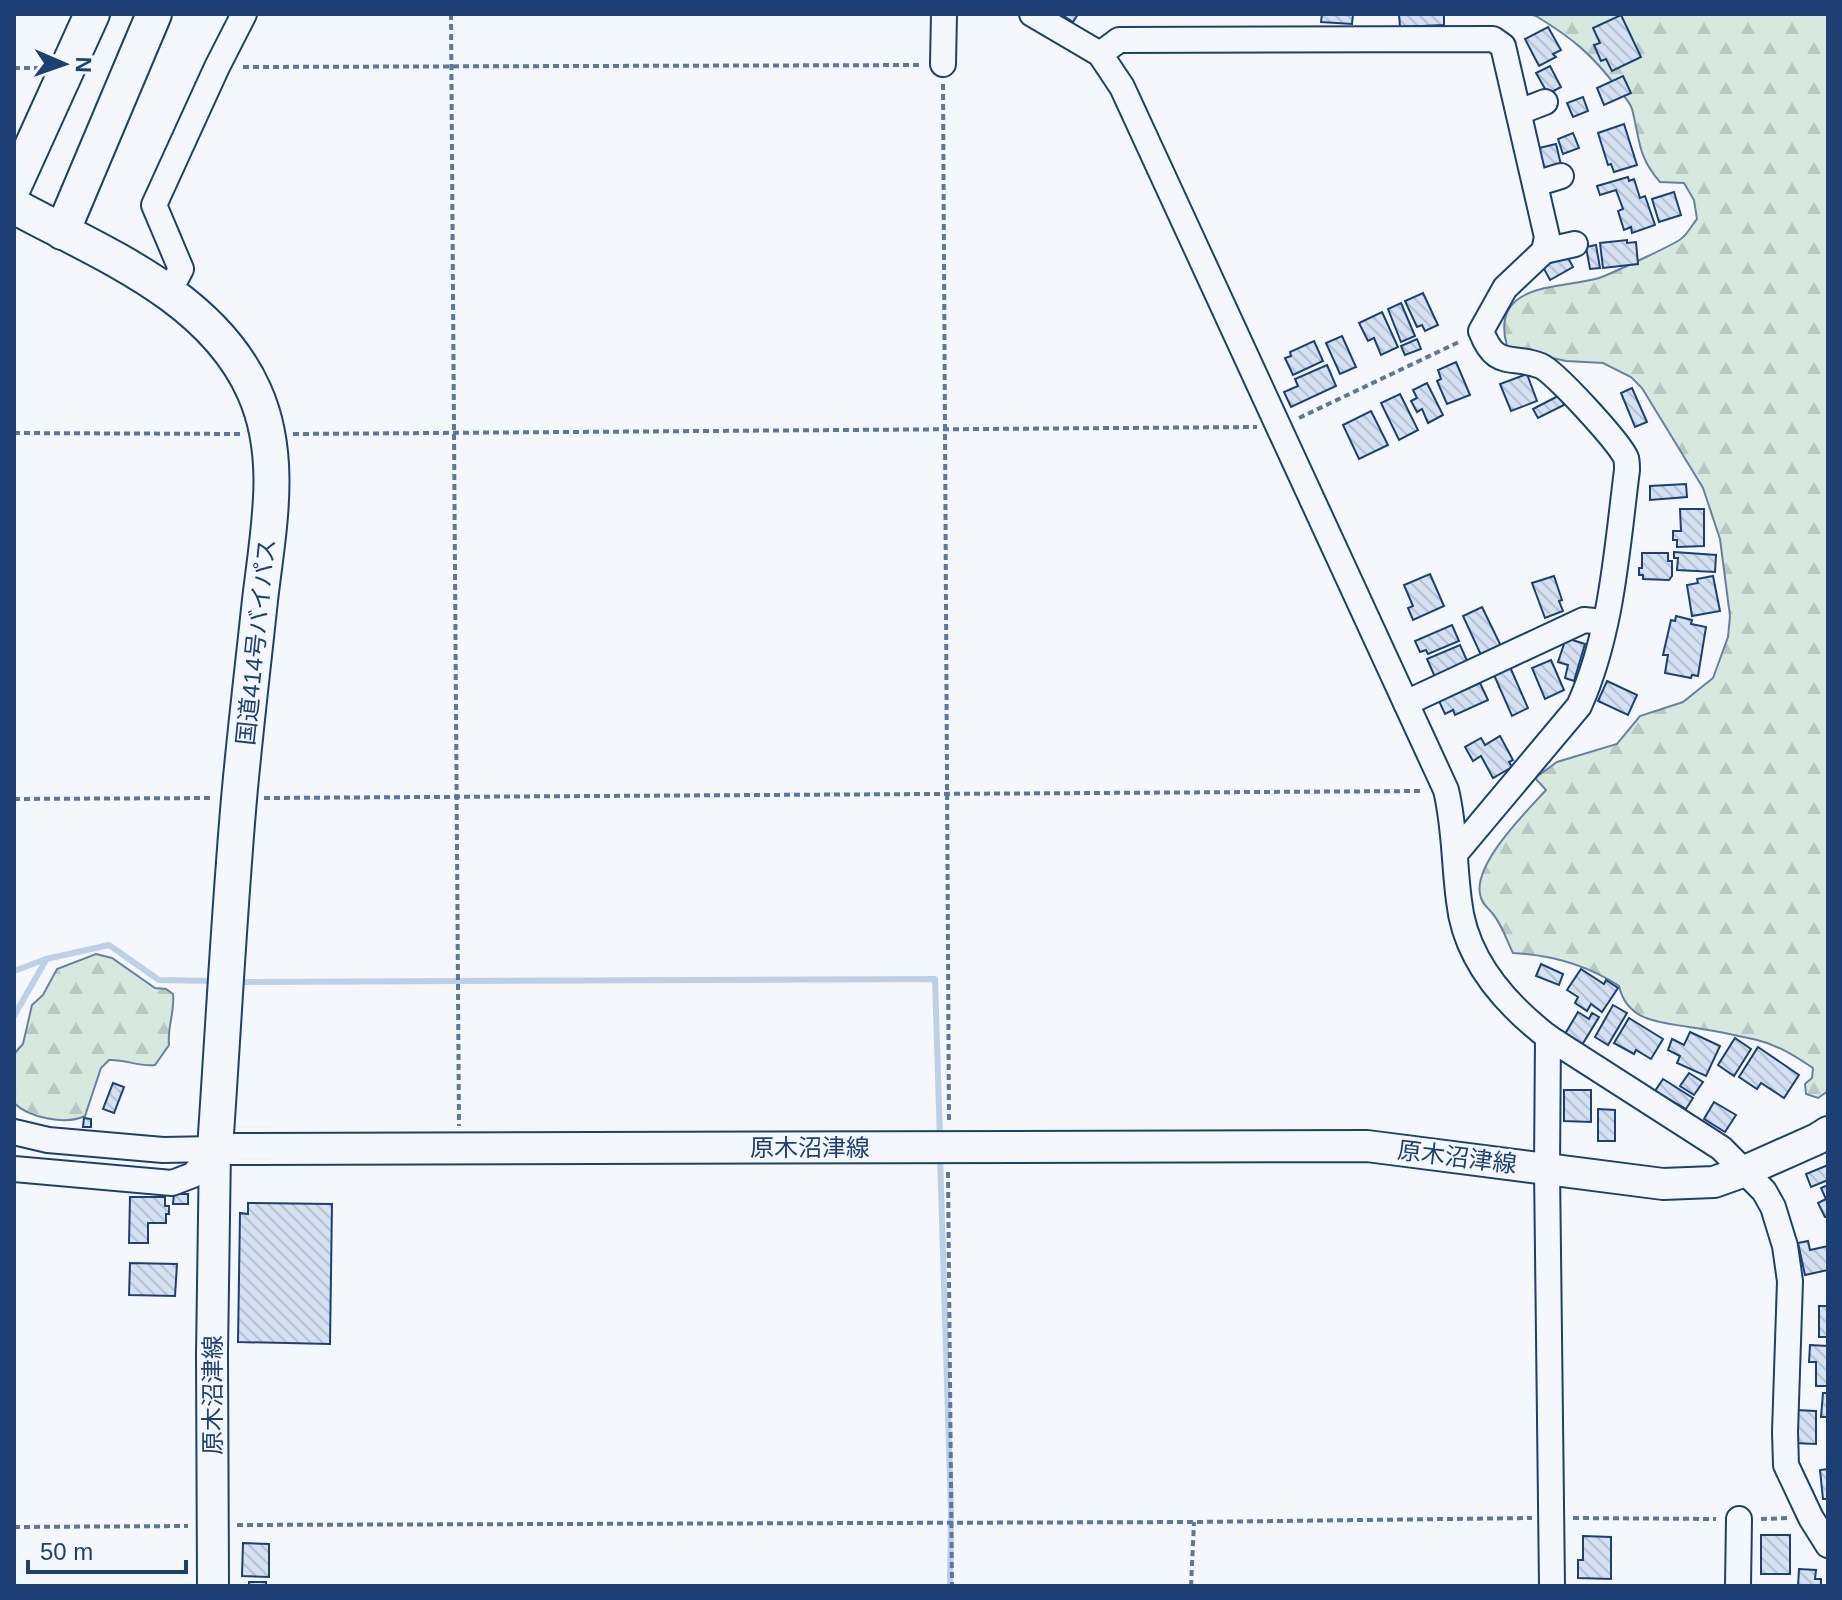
<svg xmlns="http://www.w3.org/2000/svg" width="1842" height="1600" viewBox="0 0 1842 1600" font-family="Helvetica,'Noto Sans JP',sans-serif">
	<style>
		.forest { fill: url(#forest-firs); stroke: #687fa3; stroke-width: 2 }
		.lines { fill: none; stroke-linecap: round; stroke-linejoin: round }
		.stream { stroke: #bed0e5; stroke-width: 6 }
		.building { fill: url(#building-back-hatch); stroke: #1d3f73; stroke-width: 2 }
		.minor-casing { stroke: #1d3f73; stroke-width: 28 }
		.major-casing { stroke: #1d3f73; stroke-width: 34 }
		.highway-casing { stroke: #1d3f73; stroke-width: 38 }
		.path { stroke: #5e769c; stroke-width: 4; stroke-dasharray: 6 4; stroke-linecap: butt }
		.minor { stroke: #f4f7fb; stroke-width: 24 }
		.major { stroke: #f4f7fb; stroke-width: 30 }
		.highway { stroke: #f4f7fb; stroke-width: 34 }
		.labels { text-anchor: middle; dominant-baseline: central; stroke-width: 6; stroke-linejoin: round; paint-order: stroke }
		.street-label { font-size: 24px; fill: #1d3f73; stroke: #f4f7fb }
	</style>
	<defs>
		<pattern id="forest-firs" width="22" height="20" patternUnits="userSpaceOnUse" patternTransform="scale(2)"><rect width="22" height="20" fill="#d7e8df"/><path d="M5 1l3.5 6h-7zM16 11l3.5 6h-7z" fill="#b8c8c3"/></pattern>
		<pattern id="building-back-hatch" width="6" height="6" patternUnits="userSpaceOnUse" patternTransform="scale(2)"><rect width="6" height="6" fill="#d5e0f0"/><path d="M-1 5l2 2M0 0l6 6M5-1l2 2" fill="none" stroke="#b6c1d1"/></pattern>
	</defs>
	<rect width="100%" height="100%" fill="#f4f7fb"/>
	<g class="forest">
		<path d="M 1529,14 L 1828,14 L 1828,1091 L 1818,1098 L 1806,1094 L 1805,1084 L 1812,1078 L 1813,1068 C 1795,1056 1778,1045 1757,1040 C 1735,1035 1711,1030 1689,1027 C 1658,1022 1627,1021 1619,986 C 1587,965 1551,955 1513,953 C 1507,941 1502,925 1493,914 C 1488,908 1481,903 1480,894 C 1474,863 1526,812 1546,790 L 1535,778 L 1557,762 L 1617,744 L 1640,716 L 1683,702 L 1713,678 L 1728,637 L 1730,616 L 1720,539 L 1703,488 L 1642,388 L 1631,377 L 1603,363 L 1566,361 L 1521,351 L 1507,346 C 1489,282 1560,289 1599,278 C 1608,275 1678,243 1682,238 C 1688,233 1692,225 1697,219 L 1694,200 L 1684,183 L 1660,182 C 1637,156 1640,139 1632,109 C 1630,102 1623,95 1618,89 C 1592,54 1572,38 1536,16 Z"/>
		<path d="M 96,954 L 112,958 L 155,988 L 166,989 L 173,994 C 175,1012 167,1027 169,1045 L 155,1065 C 139,1067 125,1059 109,1060 L 101,1068 L 85,1116 C 66,1125 29,1118 14,1103 L 14,1054 L 23,1044 L 32,1005 L 43,995 L 57,969 Z"/>
	</g>
	<g class="lines">
		<g class="stream">
			<polyline points="14,971 46,959 109,945 159,980 216,981"/>
			<polyline points="235,982 935,979 940,1139"/>
			<polyline points="14,1016 46,960"/>
			<polyline points="940,1155 951,1512 950,1586"/>
		</g>
	</g>
	<g class="building">
		<polygon points="1061,14 1078,14 1073,22"/>
		<polygon points="1322,14 1353,14 1352,24 1321,22"/>
		<polygon points="1399,14 1444,14 1444,25 1400,27"/>
		<polygon points="1621,15 1641,57 1612,71 1606,59 1601,61 1594,45 1600,43 1593,28"/>
		<polygon points="1548,27 1561,50 1553,54 1556,57 1539,66 1525,39"/>
		<polygon points="1550,66 1561,87 1548,94 1536,73"/>
		<polygon points="1623,76 1631,93 1604,105 1597,88"/>
		<polygon points="1583,97 1588,111 1573,117 1567,103"/>
		<polygon points="1624,124 1637,165 1614,172 1611,164 1608,165 1598,133"/>
		<polygon points="1573,133 1579,148 1563,154 1558,139"/>
		<polygon points="1556,144 1562,169 1544,173 1539,148"/>
		<polygon points="1628,177 1629,181 1634,179 1640,198 1645,196 1655,225 1632,233 1631,227 1624,230 1618,211 1623,209 1616,190 1600,195 1597,186"/>
		<polygon points="1674,192 1681,215 1659,222 1652,199"/>
		<polygon points="1627,240 1627,243 1636,242 1638,264 1603,268 1600,243"/>
		<polygon points="1596,245 1600,268 1590,269 1586,247"/>
		<polygon points="1566,254 1573,267 1550,280 1543,267"/>
		<polygon points="1423,293 1438,325 1425,331 1422,325 1417,327 1405,301"/>
		<polygon points="1401,303 1415,336 1401,342 1388,309"/>
		<polygon points="1382,312 1398,347 1381,355 1374,338 1368,341 1359,323"/>
		<polygon points="1342,336 1356,367 1340,374 1326,343"/>
		<polygon points="1417,339 1421,349 1405,355 1401,346"/>
		<polygon points="1314,341 1323,361 1293,375 1285,358 1291,356 1290,352"/>
		<polygon points="1456,362 1470,395 1447,404 1437,381 1441,379 1438,370"/>
		<polygon points="1327,365 1336,386 1291,407 1284,392 1298,386 1295,379"/>
		<polygon points="1527,374 1537,401 1511,411 1500,384"/>
		<polygon points="1427,383 1443,415 1428,423 1422,409 1417,412 1411,401 1417,398 1413,390"/>
		<polygon points="1632,388 1647,422 1635,427 1621,393"/>
		<polygon points="1400,394 1418,430 1399,440 1381,403"/>
		<polygon points="1560,395 1564,405 1538,418 1533,409"/>
		<polygon points="1371,411 1388,445 1359,459 1343,425"/>
		<polygon points="1686,484 1687,497 1650,500 1650,486"/>
		<polygon points="1680,509 1704,509 1704,546 1677,547 1677,540 1673,540 1673,531 1681,531"/>
		<polygon points="1674,552 1716,555 1715,572 1677,570 1678,558 1674,558"/>
		<polygon points="1642,553 1668,553 1668,561 1672,561 1672,576 1669,580 1643,579 1643,575 1639,575 1639,568 1642,568"/>
		<polygon points="1430,574 1444,606 1413,620 1408,608 1413,606 1404,585"/>
		<polygon points="1554,576 1562,600 1559,601 1563,611 1545,618 1532,583"/>
		<polygon points="1713,576 1720,611 1692,616 1687,585 1698,583 1697,579"/>
		<polygon points="1482,607 1501,646 1481,655 1463,616"/>
		<polygon points="1676,616 1692,620 1691,624 1706,627 1698,676 1692,675 1691,678 1665,673 1668,655 1663,655 1671,620 1675,621"/>
		<polygon points="1452,625 1459,641 1428,654 1426,650 1420,652 1415,641"/>
		<polygon points="1566,638 1585,644 1574,681 1565,678 1568,665 1558,662"/>
		<polygon points="1460,645 1468,663 1435,677 1427,659"/>
		<polygon points="1551,660 1564,690 1545,699 1532,668"/>
		<polygon points="1510,667 1528,708 1512,716 1494,675"/>
		<polygon points="1607,681 1637,695 1628,715 1598,701"/>
		<polygon points="1480,683 1488,700 1455,715 1453,710 1445,714 1439,701"/>
		<polygon points="1500,736 1513,760 1509,762 1512,767 1493,778 1481,756 1473,761 1465,747 1481,738 1485,745"/>
		<polygon points="1541,964 1563,974 1559,985 1536,976"/>
		<polygon points="1581,969 1604,984 1606,980 1618,988 1602,1012 1591,1004 1587,1011 1575,1003 1578,997 1567,990"/>
		<polygon points="1613,1005 1627,1013 1608,1045 1595,1037"/>
		<polygon points="1578,1012 1589,1019 1592,1013 1599,1017 1582,1045 1565,1034"/>
		<polygon points="1629,1018 1663,1039 1651,1059 1636,1050 1634,1054 1614,1043"/>
		<polygon points="1690,1032 1720,1046 1706,1076 1677,1063 1680,1056 1668,1050 1672,1039 1684,1045"/>
		<polygon points="1735,1038 1751,1049 1734,1076 1718,1065"/>
		<polygon points="1758,1047 1799,1075 1784,1098 1761,1083 1757,1089 1739,1077"/>
		<polygon points="1689,1073 1703,1082 1694,1095 1680,1086"/>
		<polygon points="1663,1079 1693,1098 1686,1109 1655,1091"/>
		<polygon points="113,1083 124,1087 114,1113 103,1109"/>
		<polygon points="1564,1090 1591,1090 1591,1122 1564,1121"/>
		<polygon points="1714,1102 1736,1115 1725,1132 1704,1119"/>
		<polygon points="1598,1109 1615,1110 1615,1141 1598,1141"/>
		<polygon points="84,1118 91,1119 91,1127 83,1127"/>
		<polygon points="1828,1165 1828,1180 1811,1187 1806,1174"/>
		<polygon points="1828,1185 1828,1216 1825,1217 1818,1203 1826,1199 1821,1188"/>
		<polygon points="174,1194 188,1194 188,1204 173,1204"/>
		<polygon points="130,1197 165,1197 165,1206 169,1206 169,1214 166,1214 166,1223 148,1223 148,1243 129,1243"/>
		<polygon points="248,1203 332,1204 330,1344 238,1342 240,1213 248,1214"/>
		<polygon points="1808,1241 1810,1250 1828,1246 1828,1270 1805,1275 1798,1243"/>
		<polygon points="130,1263 177,1264 175,1296 129,1295"/>
		<rect x="1819" y="1306" width="9" height="31"/>
		<polygon points="1810,1345 1828,1346 1828,1386 1816,1386 1816,1362 1809,1362"/>
		<polygon points="1823,1393 1828,1393 1828,1417 1821,1417"/>
		<polygon points="1795,1410 1816,1411 1816,1444 1794,1443"/>
		<polygon points="1828,1469 1828,1499 1823,1499 1820,1470"/>
		<rect x="1761" y="1535" width="29" height="39"/>
		<polygon points="1583,1536 1611,1537 1611,1579 1578,1578 1578,1560 1583,1560"/>
		<polygon points="243,1543 269,1544 269,1577 242,1576"/>
		<polygon points="1799,1569 1816,1570 1815,1579 1821,1579 1821,1586 1798,1586"/>
		<rect x="249" y="1582" width="17" height="4"/>
	</g>
	<g class="lines">
		<defs>
			<g id="minor">
				<path d="M 1032,14 L 1100,54 L 1122,87 L 1446,790 C 1455,827 1454,864 1459,901 C 1465,959 1504,1003 1548,1037 L 1721,1148 L 1764,1191 L 1773,1207 L 1785,1246 L 1790,1281 L 1785,1432 L 1786,1465 L 1811,1518 L 1828,1545"/>
				<path d="M 1100,54 L 1119,40 L 1493,39 L 1503,46 L 1547,237 L 1544,251 L 1505,288 L 1481,331 C 1496,370 1510,354 1541,366 C 1555,372 1619,442 1626,458 C 1627,460 1627,468 1627,470 C 1617,548 1612,633 1579,706 L 1455,854"/>
				<polyline points="943,64 944,14"/>
				<polyline points="1519,112 1545,102"/>
				<polyline points="1535,184 1561,176"/>
				<polyline points="1544,251 1575,244"/>
				<polyline points="169,292 181,269 154,205 217,67 244,14"/>
				<polyline points="1406,703 1584,620 1605,622"/>
				<polyline points="1548,1037 1547,1169 1552,1586"/>
				<polyline points="14,1132 48,1140 163,1150 215,1149"/>
				<polyline points="14,1169 172,1183 193,1175 215,1149"/>
				<polyline points="1738,1586 1739,1519"/>
			</g>
			<polyline id="major" points="213,1586 212,1353 215,1149 1367,1146 1663,1184 1714,1182 1745,1171 1817,1139 1828,1132"/>
			<g id="highway">
				<polyline points="14,186 92,14"/>
				<path d="M 14,206 C 100,253 211,295 254,391 C 284,457 268,531 260,600 C 253,666 245,732 239,799 C 229,915 223,1033 215,1149"/>
				<polyline points="62,232 154,14"/>
			</g>
		</defs>
		<use href="#minor" class="minor-casing"/>
		<use href="#major" class="major-casing"/>
		<use href="#highway" class="highway-casing"/>
		<g class="path">
			<polyline points="451,14 459,1126"/>
			<polyline points="243,67 922,65"/>
			<polyline points="14,68 40,68"/>
			<polyline points="943,84 949,1124"/>
			<polyline points="1299,418 1461,341"/>
			<polyline points="14,433 241,434"/>
			<polyline points="293,434 1257,427"/>
			<polyline points="264,798 1424,791"/>
			<polyline points="14,799 212,798"/>
			<polyline points="948,1172 952,1586"/>
			<polyline points="1573,1518 1716,1519"/>
			<polyline points="1761,1519 1788,1518"/>
			<polyline points="237,1525 1194,1522 1532,1518"/>
			<polyline points="14,1527 188,1526"/>
			<polyline points="1191,1586 1194,1522"/>
		</g>
		<use href="#minor" class="minor"/>
		<use href="#major" class="major"/>
		<use href="#highway" class="highway"/>
	</g>
	<g class="labels">
		<g class="street-label">
			<text transform="translate(256 642) rotate(-84)">国道414号バイパス</text>
			<text x="810" y="1147">原木沼津線</text>
			<text transform="translate(1457 1157) rotate(7)">原木沼津線</text>
			<text transform="translate(212 1395) rotate(-90)">原木沼津線</text>
		</g>
	</g>
	<rect width="1842" height="1600" fill="none" stroke="#1d3f73" stroke-width="32"/>
	<g transform="translate(64 64) rotate(92)" stroke="#f4f7fb" stroke-width="6" paint-order="stroke">
	<path d="M0-6L14 30L0 20L-14 30Z" fill="#1d3f73"/>
	<text y="-12" font-size="22" font-weight="bold" text-anchor="middle" fill="#1d3f73">N</text>
	</g>
	<path d="M28 1560v12h158v-12" fill="none" stroke="#1d3f73" stroke-width="4"/>
	<text x="40" y="1560" font-size="24" fill="#1d3f73" stroke="#f4f7fb" stroke-width="6" paint-order="stroke">50 m</text>
</svg>
